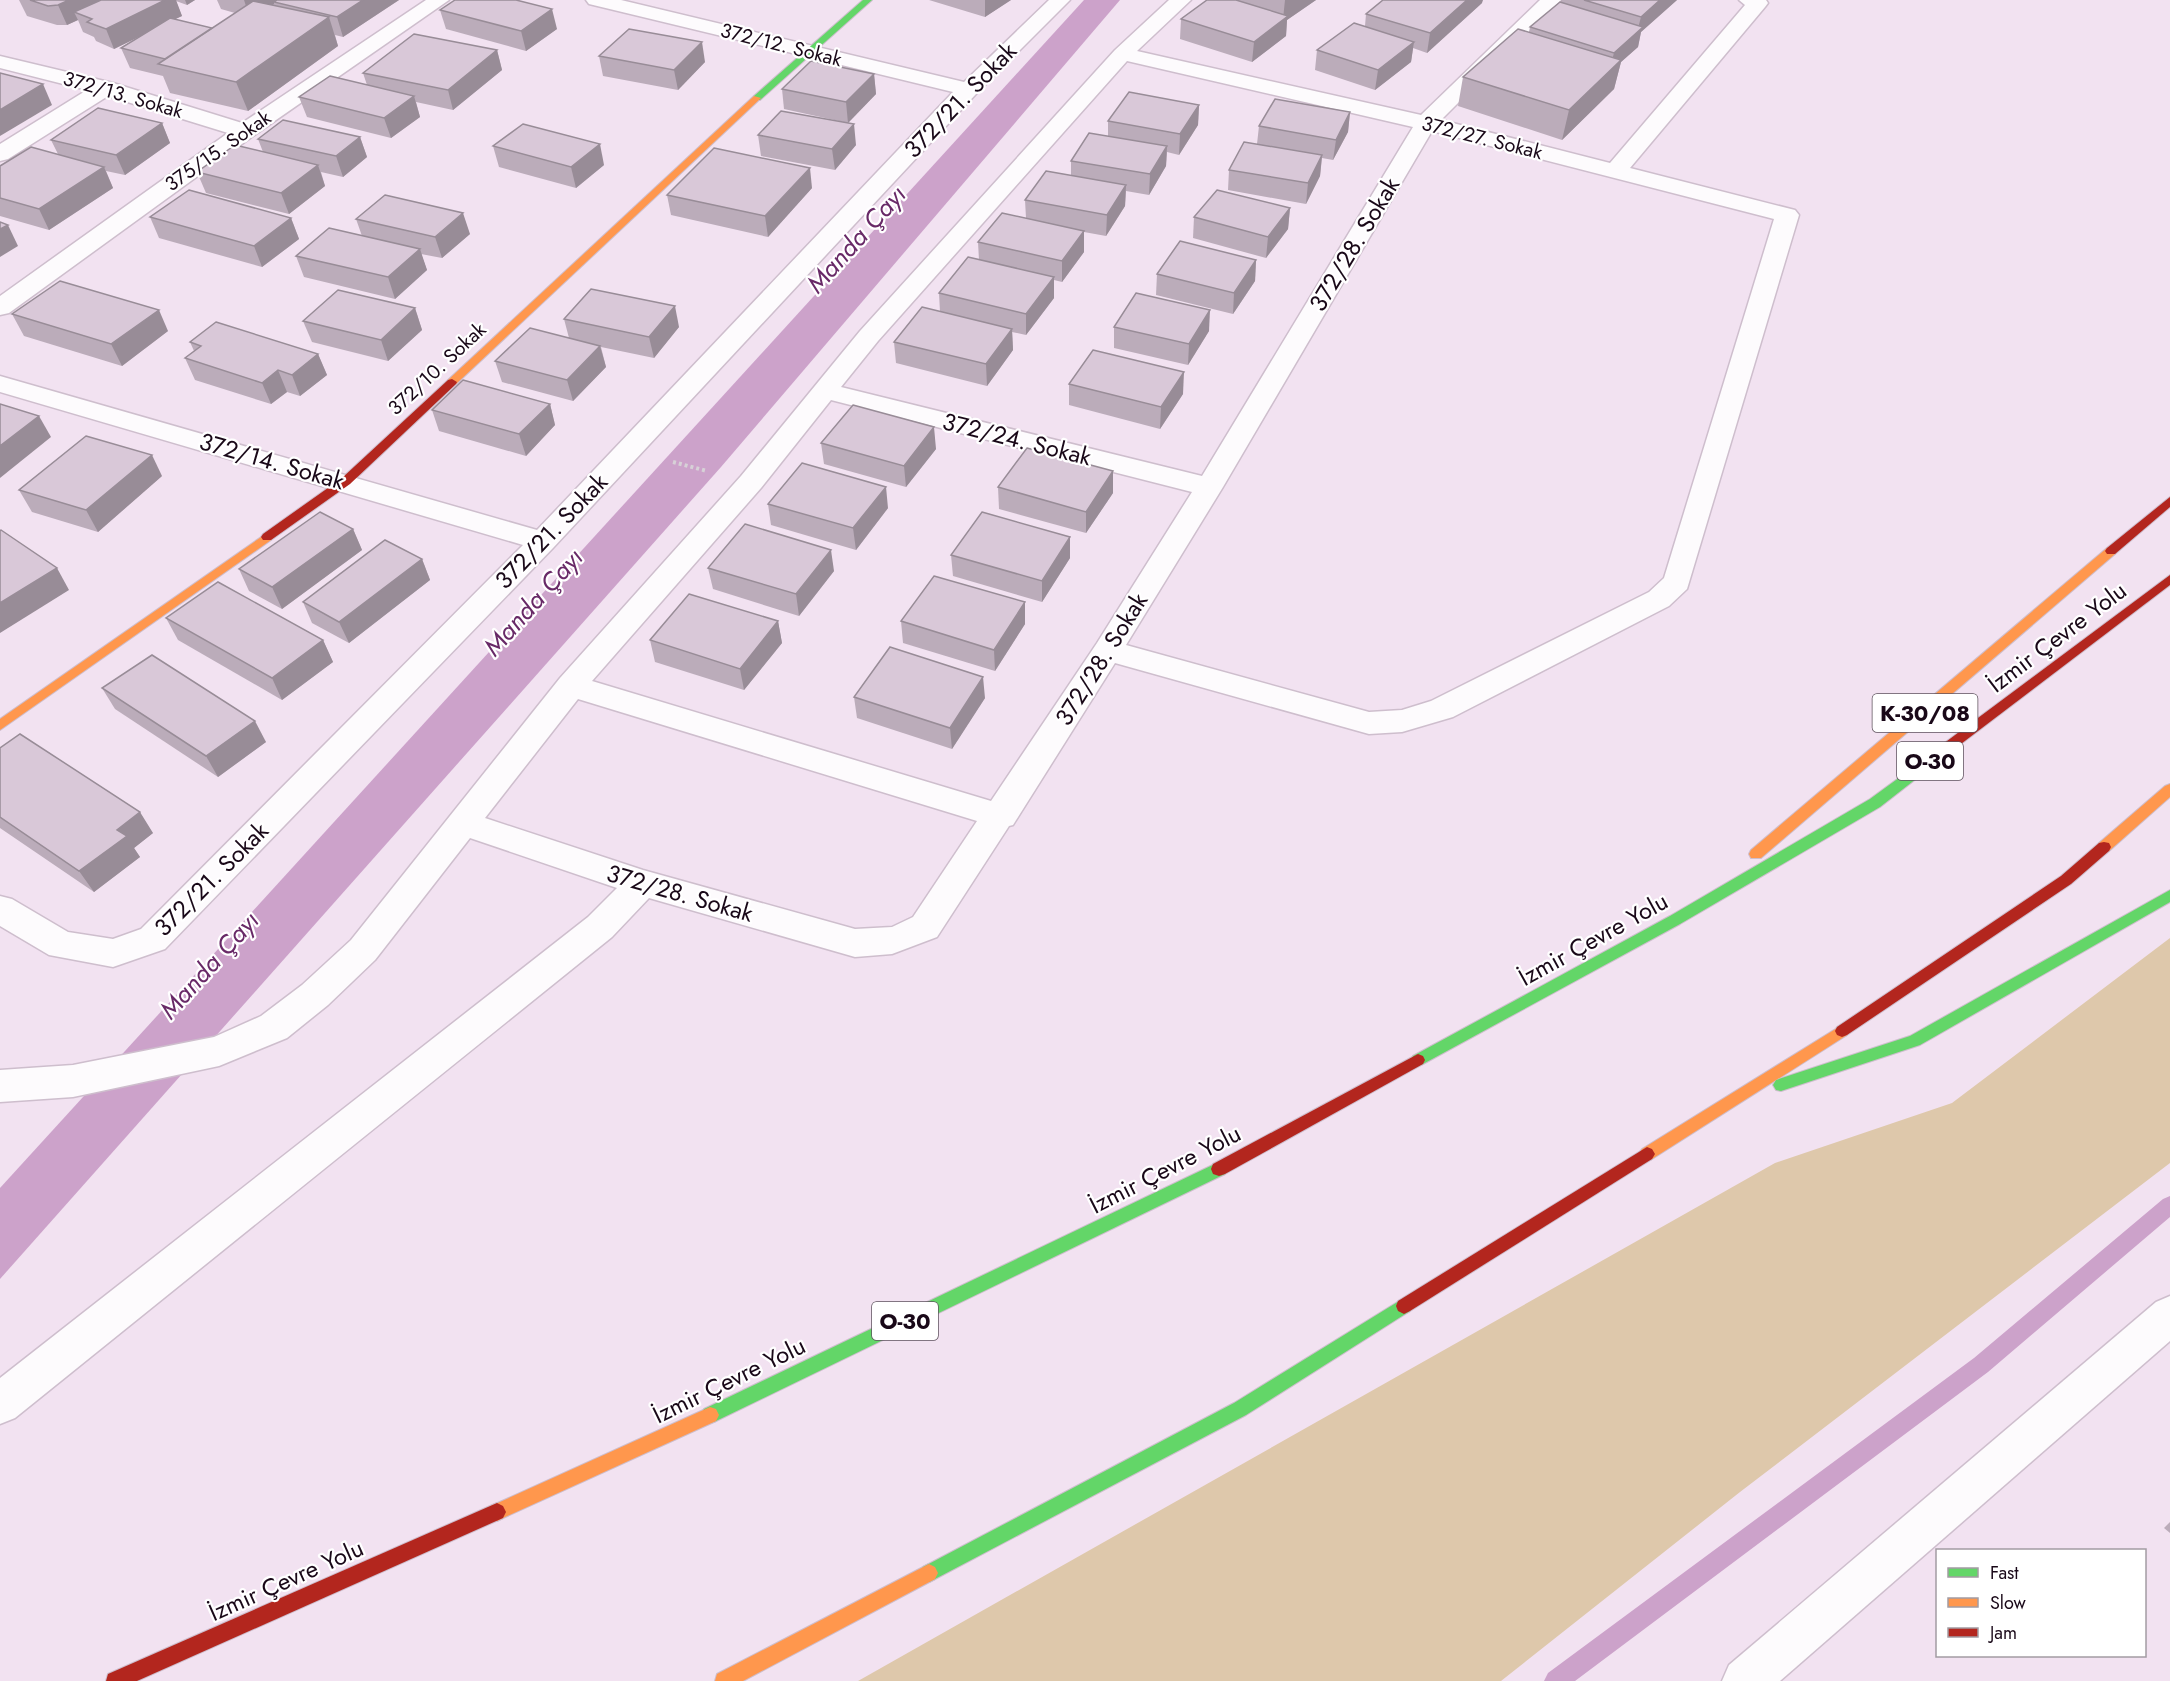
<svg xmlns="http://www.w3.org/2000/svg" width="2170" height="1681" viewBox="0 0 2170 1681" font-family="Jost,sans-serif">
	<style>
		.green { fill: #dec8ab }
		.water { fill: #cca2ca }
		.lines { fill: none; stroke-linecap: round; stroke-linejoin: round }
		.stream { fill: #cca2ca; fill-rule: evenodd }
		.street-casing { stroke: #cebecd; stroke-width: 3 }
		.fast-casing { stroke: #cebecd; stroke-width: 2 }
		.slow-casing { stroke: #cebecd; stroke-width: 2 }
		.jam-casing { stroke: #cebecd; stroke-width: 2 }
		.path { stroke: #d7d1d7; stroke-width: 4; stroke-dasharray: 3 3; stroke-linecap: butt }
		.street { fill: #fdfbfd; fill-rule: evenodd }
		.fast { fill: #63d668; fill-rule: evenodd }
		.slow { fill: #ff974d; fill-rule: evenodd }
		.jam { fill: #b3261e; fill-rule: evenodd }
		.wall { fill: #bbacba }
		.shaded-wall { fill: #988c97 }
		.building { fill: #d9c8d8; stroke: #988c97; stroke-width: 1.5 }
		.labels { text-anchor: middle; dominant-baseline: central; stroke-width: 4.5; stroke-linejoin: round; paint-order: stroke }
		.far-street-label { font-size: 20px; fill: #190818; stroke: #fff }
		.shield { fill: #fff; stroke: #5e525d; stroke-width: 1.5 }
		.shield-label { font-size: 22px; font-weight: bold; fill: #190818 }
		.street-label { font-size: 24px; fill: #190818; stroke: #fff }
		.water-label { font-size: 26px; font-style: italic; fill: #682967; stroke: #fff }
	</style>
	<rect width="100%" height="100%" fill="#f2e2f1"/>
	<polygon class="green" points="2170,938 2170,1163 1740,1492 1501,1681 858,1681 1775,1163 1952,1103"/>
	<polygon class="water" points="1084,0 1120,0 721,467 0,1279 0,1188"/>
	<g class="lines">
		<polygon class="stream" points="2170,1196 2170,1217 1988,1372 1575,1681 1544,1681 1548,1673 1974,1358 2163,1199"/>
		<defs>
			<g id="street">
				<polygon points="426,0 449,0 253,136 9,313 0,315 0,296 228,133 108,96 8,159 0,161 0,144 87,90 0,68 0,56 113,83 242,123"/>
				<polygon points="586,0 621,0 964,82 1049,0 1070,0 976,94 553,548 165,949 113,967 49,955 0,926 0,896 12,899 68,932 113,939 141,929 523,545 0,392 0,376 537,530 953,92 589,4"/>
				<path d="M 1169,0 L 1191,0 L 1137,51 L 1421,115 L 1540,0 L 1561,0 L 1441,120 L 1610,163 L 1745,5 L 1739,0 L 1766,0 L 1768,3 L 1765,7 L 1630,168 L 1795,210 L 1799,215 L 1687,589 L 1669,606 L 1453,717 L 1402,732 L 1369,734 L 1115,663 L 1013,825 L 1009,826 L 937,937 L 892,954 L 855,957 L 649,898 L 612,937 L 15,1418 L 0,1424 L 0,1378 L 588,917 L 617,888 L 470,838 L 375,960 L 328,1005 L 287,1038 L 219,1066 L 73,1097 L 0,1102 L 0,1070 L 73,1065 L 214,1037 L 261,1016 L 302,985 L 351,940 L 560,678 L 741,476 L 860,331 L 1115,50 ZM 1127,61 L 1413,127 L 1202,476 L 841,387 L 878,341 ZM 1432,131 L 1774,219 L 1664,578 L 1649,592 L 1431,701 L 1402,710 L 1369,712 L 1126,645 L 1223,487 ZM 831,400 L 1192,492 L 1097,643 L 991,801 L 592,681 L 761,488 ZM 578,699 L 977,821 L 913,917 L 892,927 L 855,929 L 643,870 L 485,818 Z"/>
				<polygon points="2170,1296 2170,1341 1780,1681 1722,1681 1729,1665 2156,1302"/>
			</g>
			<g id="fast">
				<polygon points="863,0 872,0 760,100 754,100 754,96"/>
				<polygon points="1948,742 1954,747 1953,750 1880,807 1680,924 1423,1064 1418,1066 1413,1064 1411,1060 1413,1056 1670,916 1870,799"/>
				<polygon points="2170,890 2170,902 1920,1045 1781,1091 1776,1090 1773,1085 1776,1080 1910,1036"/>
				<polygon points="1219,1162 1225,1164 1227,1169 1225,1174 716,1421 710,1423 704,1421 701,1415 704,1409"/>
				<polygon points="1404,1298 1410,1301 1412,1306 1410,1311 1246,1415 935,1579 929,1582 923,1579 920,1573 923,1567 1234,1403"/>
			</g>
			<g id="slow">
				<polygon points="754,96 761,98 456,384 448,384 448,380"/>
				<polygon points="267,533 273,537 271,540 0,730 0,719"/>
				<polygon points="2111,547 2115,548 2117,551 2115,554 1761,858 1751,858 1749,854 1751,850 2107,548"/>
				<polygon points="2170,784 2170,797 2109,851 2099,851 2097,847 2099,843 2165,786"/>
				<polygon points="1842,1025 1847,1027 1849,1031 1847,1035 1652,1159 1647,1161 1642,1159 1639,1154 1642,1149"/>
				<polygon points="710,1407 716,1409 719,1415 716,1421 503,1518 497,1521 491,1518 488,1512 491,1506"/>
				<polygon points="929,1564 935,1567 938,1573 935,1579 743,1681 715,1681 717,1674"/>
			</g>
			<g id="jam">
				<polygon points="452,379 457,382 456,384 350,484 271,540 263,540 261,537 263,534 342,478 448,380"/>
				<polygon points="2170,497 2170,507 2115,554 2107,554 2105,551 2107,548"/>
				<polygon points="2170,575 2170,585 1953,750 1943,750 1942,747 1943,744"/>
				<polygon points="2104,842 2109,843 2111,847 2109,851 2071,884 1847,1035 1842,1037 1837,1035 1835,1031 1837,1027 2061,876 2099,843"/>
				<polygon points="1418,1054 1423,1056 1425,1060 1423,1064 1225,1174 1219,1176 1213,1174 1211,1169 1213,1164"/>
				<polygon points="1647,1147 1652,1149 1655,1154 1652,1159 1410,1311 1404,1314 1398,1311 1396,1306 1398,1301"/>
				<polygon points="497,1503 503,1506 506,1512 503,1518 137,1681 106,1681 108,1674"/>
			</g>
		</defs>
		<use href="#street" class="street-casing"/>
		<use href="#fast" class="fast-casing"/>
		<use href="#slow" class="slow-casing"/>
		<use href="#jam" class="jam-casing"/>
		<polyline class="path" points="673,462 707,471"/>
		<use href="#street" class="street"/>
		<use href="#fast" class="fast"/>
		<use href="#slow" class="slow"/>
		<use href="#jam" class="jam"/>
	</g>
	<g class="wall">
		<polygon points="19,0 195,0 187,5 176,1 182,16 174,19 212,28 235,13 221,9 217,0 399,0 343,37 335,35 338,46 248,111 170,93 163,76 130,68 121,48 144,34 114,49 96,41 94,37 83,32 78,20 67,25 57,25 27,16"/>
		<polygon points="929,0 1011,0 985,17"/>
		<polygon points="1207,0 1316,0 1287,20 1286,36 1252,62 1180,39 1181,19"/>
		<polygon points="1561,0 1677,0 1641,32 1638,47 1621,62 1614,89 1562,140 1458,106 1463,77 1529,32 1530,27 1561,2"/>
		<polygon points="1482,3 1427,53 1413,48 1411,62 1375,90 1315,70 1317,50 1365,26 1366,14"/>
		<polygon points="440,10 557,29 526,51 446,29"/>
		<polygon points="497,50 502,70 453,110 416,102 420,117 391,138 307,117 299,97 367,85 363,73"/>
		<polygon points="599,56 705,62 678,90 603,76"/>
		<polygon points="874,74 876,94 848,123 784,109 782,89"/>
		<polygon points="1199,105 1198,125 1179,155 1167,152 1166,166 1149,195 1126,191 1125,206 1106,236 1084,232 1084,252 1062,282 1054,280 1054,298 1026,335 1012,332 1013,350 987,386 896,363 894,342 940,312 939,293 979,260 978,242 1026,218 1025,200 1071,175 1071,161 1108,136 1108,121"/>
		<polygon points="1350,112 1348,132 1333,160 1322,158 1320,176 1306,204 1228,190 1229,170 1257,144 1259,126"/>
		<polygon points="162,123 170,143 125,175 106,171 113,188 49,230 0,216 0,166 58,154 51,140"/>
		<polygon points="758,135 856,145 835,170 761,156"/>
		<polygon points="360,137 367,157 343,177 321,172 325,186 289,214 206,193 197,172 263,152 258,139"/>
		<polygon points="493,146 604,165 576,188 499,167"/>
		<polygon points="812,188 768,237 671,215 667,195"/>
		<polygon points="1290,208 1288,229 1266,258 1193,238 1194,217"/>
		<polygon points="150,217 291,218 299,239 262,267 159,238"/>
		<polygon points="356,219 470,234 442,258 421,254 427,270 395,299 304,277 296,256 362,236"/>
		<polygon points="1256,260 1255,281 1233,314 1156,295 1157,274"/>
		<polygon points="415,308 422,330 388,361 312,342 303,321"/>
		<polygon points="12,314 168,331 122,366 24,336"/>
		<polygon points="564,319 679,327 654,358 601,347 606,367 573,401 502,382 495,361 569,338"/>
		<polygon points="1114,327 1209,331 1188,365 1114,348"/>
		<polygon points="190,342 318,354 327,375 300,396 287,392 271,404 195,380 185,358 194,351"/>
		<polygon points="1069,384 1183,394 1160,429 1069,405"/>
		<polygon points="550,404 555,425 526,456 439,431 432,410"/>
		<polygon points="821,443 936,449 906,487 824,464"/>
		<polygon points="1113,471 1113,493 1086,533 999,509 998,487"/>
		<polygon points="162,476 98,532 32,512 19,490"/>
		<polygon points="768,504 888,508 856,550 771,525"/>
		<polygon points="353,529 362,550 282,609 249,591 239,569"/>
		<polygon points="951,555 1070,558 1042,602 953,576"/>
		<polygon points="422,559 430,580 349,643 312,623 303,602"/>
		<polygon points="708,568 834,571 799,616 713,589"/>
		<polygon points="166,618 323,640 333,662 282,700 178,640"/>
		<polygon points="778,621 782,643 744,690 655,662 650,640"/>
		<polygon points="901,621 1025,624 995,671 903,643"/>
		<polygon points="102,688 266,742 218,777 115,709"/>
		<polygon points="854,697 985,698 952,749 857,718"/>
		<polygon points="0,748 153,833 134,848 140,857 94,892 0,828"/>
		<polygon points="2170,1522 2170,1533 2164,1528"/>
	</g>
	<g class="shaded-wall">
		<polygon points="69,0 101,0 74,12 78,20 67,25 58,5"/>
		<polygon points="165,0 176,0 182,16 114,49 106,29"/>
		<polygon points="185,0 195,0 187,5"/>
		<polygon points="244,0 281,0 274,2 274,4 250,18"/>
		<polygon points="363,0 399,0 343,37 337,17"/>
		<polygon points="985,0 1011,0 985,17"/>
		<polygon points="1285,0 1316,0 1287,20 1286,36 1252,62 1254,42 1283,19"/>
		<polygon points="1467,0 1483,0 1482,3 1427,53 1430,33"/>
		<polygon points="1660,0 1677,0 1641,32 1638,47 1621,62 1614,89 1562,140 1569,110 1609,71 1614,53 1637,32 1641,17"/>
		<polygon points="552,9 557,29 526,51 521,31"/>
		<polygon points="329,17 338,46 248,111 236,82"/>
		<polygon points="702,42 705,62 678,90 674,70"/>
		<polygon points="1414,42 1411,62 1375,90 1378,70"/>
		<polygon points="497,50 502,70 453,110 448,90"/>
		<polygon points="874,74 876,94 848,123 846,102"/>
		<polygon points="43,84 52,105 0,136 0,110"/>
		<polygon points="414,96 420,117 391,138 384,118"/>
		<polygon points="1199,105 1198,125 1179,155 1180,134"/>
		<polygon points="1350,112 1348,132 1333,160 1336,140"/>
		<polygon points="162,123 170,143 125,175 116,155"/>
		<polygon points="854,124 856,145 835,170 832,149"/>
		<polygon points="360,137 367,157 343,177 336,156"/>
		<polygon points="600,144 604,165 576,188 571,167"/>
		<polygon points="1167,146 1166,166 1149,195 1150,174"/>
		<polygon points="1322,155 1320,176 1306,204 1308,183"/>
		<polygon points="318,165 325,186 289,214 281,193"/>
		<polygon points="104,167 113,188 49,230 39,209"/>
		<polygon points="810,168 812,188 768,237 765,216"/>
		<polygon points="1126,185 1125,206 1106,236 1107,215"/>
		<polygon points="1290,208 1288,229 1266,258 1268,237"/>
		<polygon points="463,213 470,234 442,258 435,237"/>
		<polygon points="291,218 299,239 262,267 254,246"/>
		<polygon points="8,225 18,246 0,257 0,229"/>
		<polygon points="1084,231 1084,252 1062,282 1062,261"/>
		<polygon points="420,249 427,270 395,299 388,277"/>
		<polygon points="1256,260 1255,281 1233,314 1234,293"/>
		<polygon points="1054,277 1054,298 1026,335 1026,314"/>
		<polygon points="675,306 679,327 654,358 649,337"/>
		<polygon points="415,308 422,330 388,361 381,340"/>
		<polygon points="159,310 168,331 122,366 111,344"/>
		<polygon points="1210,310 1209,331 1188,365 1189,344"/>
		<polygon points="1012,329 1013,350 987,386 986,364"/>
		<polygon points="600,346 606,367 573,401 567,380"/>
		<polygon points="318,354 327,375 300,396 292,375"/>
		<polygon points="278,370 287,392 271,404 262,383"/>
		<polygon points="1184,372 1183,394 1160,429 1161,407"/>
		<polygon points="550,404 555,425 526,456 519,434"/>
		<polygon points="39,416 51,437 0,478 0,446"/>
		<polygon points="934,427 936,449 906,487 904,466"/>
		<polygon points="152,455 162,476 98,532 86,510"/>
		<polygon points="1113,471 1113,493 1086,533 1086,512"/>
		<polygon points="886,487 888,508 856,550 853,528"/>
		<polygon points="353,529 362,550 282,609 272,587"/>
		<polygon points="1070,537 1070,558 1042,602 1042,581"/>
		<polygon points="831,550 834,571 799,616 796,594"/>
		<polygon points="422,559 430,580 349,643 339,622"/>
		<polygon points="57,568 69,590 0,633 0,603"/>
		<polygon points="1025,602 1025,624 995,671 994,650"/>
		<polygon points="778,621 782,643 744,690 740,669"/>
		<polygon points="323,640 333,662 282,700 272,678"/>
		<polygon points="983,677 985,698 952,749 950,728"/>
		<polygon points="255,721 266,742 218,777 206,756"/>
		<polygon points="140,812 153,833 134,848 140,857 94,892 79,871 117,830"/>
	</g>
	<g class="building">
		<polygon points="30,0 69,0 58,5 48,6"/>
		<polygon points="101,0 165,0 106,29 87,22 92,19 74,12"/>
		<polygon points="277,0 363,0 337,17 274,2"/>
		<polygon points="455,0 516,0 552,9 521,31 440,10"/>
		<polygon points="1207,0 1236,0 1288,16 1254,42 1181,19"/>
		<polygon points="1383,0 1467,0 1430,33 1366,14"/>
		<polygon points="1584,0 1660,0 1641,17"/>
		<polygon points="253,1 329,17 236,82 158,64"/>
		<polygon points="1560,2 1643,27 1614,53 1530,27"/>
		<polygon points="170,18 212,28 165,59 121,48"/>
		<polygon points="1354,23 1414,42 1378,70 1317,50"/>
		<polygon points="629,29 702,42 674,70 599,56"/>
		<polygon points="1518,29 1621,60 1569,110 1463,77"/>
		<polygon points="414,34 497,50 448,90 363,73"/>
		<polygon points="811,61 874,74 846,102 782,89"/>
		<polygon points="0,73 43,84 0,110"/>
		<polygon points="330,76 414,96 384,118 299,97"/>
		<polygon points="1129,92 1199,105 1180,134 1108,121"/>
		<polygon points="1275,99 1350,112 1336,140 1259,126"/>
		<polygon points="98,108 162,123 116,155 51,140"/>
		<polygon points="781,111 854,124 832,149 758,135"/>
		<polygon points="283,120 360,137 336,156 258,139"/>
		<polygon points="523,124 600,144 571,167 493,146"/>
		<polygon points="1089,133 1167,146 1150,174 1071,161"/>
		<polygon points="1244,142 1322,155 1308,183 1229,170"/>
		<polygon points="235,145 318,165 281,193 197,172"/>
		<polygon points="31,147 104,167 39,209 0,198 0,166"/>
		<polygon points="714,148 810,168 765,216 667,195"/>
		<polygon points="1046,171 1126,185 1107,215 1025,200"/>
		<polygon points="189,190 291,218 254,246 150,217"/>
		<polygon points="1217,190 1290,208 1268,237 1194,217"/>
		<polygon points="385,195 463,213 435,237 356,219"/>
		<polygon points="1002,213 1084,231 1062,261 978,242"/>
		<polygon points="0,222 8,225 0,229"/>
		<polygon points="329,228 420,249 388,277 296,256"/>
		<polygon points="1180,241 1256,260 1234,293 1157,274"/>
		<polygon points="968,257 1054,277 1026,314 939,293"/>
		<polygon points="60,281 159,310 111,344 12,314"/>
		<polygon points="591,289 675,306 649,337 564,319"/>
		<polygon points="338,290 415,308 381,340 303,321"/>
		<polygon points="1136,293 1210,310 1189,344 1114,327"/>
		<polygon points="922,307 1012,329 986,364 894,342"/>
		<polygon points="216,322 318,354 292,375 278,370 262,383 185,358 201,346 190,342"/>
		<polygon points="530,328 600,346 567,380 495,361"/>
		<polygon points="1093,350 1184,372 1161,407 1069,384"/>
		<polygon points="463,380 550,404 519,434 432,410"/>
		<polygon points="0,404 39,416 0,446"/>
		<polygon points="853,405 934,427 904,466 821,443"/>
		<polygon points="86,436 152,455 86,510 19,490"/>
		<polygon points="1027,448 1113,471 1086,512 998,487"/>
		<polygon points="802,463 886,487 853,528 768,504"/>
		<polygon points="320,512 353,529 272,587 239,569"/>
		<polygon points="982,512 1070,537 1042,581 951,555"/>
		<polygon points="745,524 831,550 796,594 708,568"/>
		<polygon points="1,530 57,568 0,603 0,531"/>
		<polygon points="385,540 422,559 339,622 303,602"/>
		<polygon points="934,576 1025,602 994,650 901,621"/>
		<polygon points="218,582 323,640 272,678 166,618"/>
		<polygon points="689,594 778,621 740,669 650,640"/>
		<polygon points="890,647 983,677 950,728 854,697"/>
		<polygon points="152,655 255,721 206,756 102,688"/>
		<polygon points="20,734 140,812 117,830 127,836 79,871 0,817 0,748"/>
	</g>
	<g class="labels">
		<g class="far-street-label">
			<text transform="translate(781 45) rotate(14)">372/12. Sokak</text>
			<text transform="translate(123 95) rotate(16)">372/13. Sokak</text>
			<text transform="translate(1482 138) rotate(14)">372/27. Sokak</text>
			<text transform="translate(218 151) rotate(-35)">375/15. Sokak</text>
			<text transform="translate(437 369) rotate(-43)">372/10. Sokak</text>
		</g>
		<g class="shield">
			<rect x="1872.5" y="694" width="105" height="38" rx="4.5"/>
			<rect x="1897" y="742" width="66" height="38" rx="4.5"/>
			<rect x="872" y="1302" width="66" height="38" rx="4.5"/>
		</g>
		<g class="shield-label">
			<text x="1925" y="713">K-30/08</text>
			<text x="1930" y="761">O-30</text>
			<text x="905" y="1321">O-30</text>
		</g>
		<g class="street-label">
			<text transform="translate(960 100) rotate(-46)">372/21. Sokak</text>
			<text transform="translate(1354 244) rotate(-59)">372/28. Sokak</text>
			<text transform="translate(1017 439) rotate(14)">372/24. Sokak</text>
			<text transform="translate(272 461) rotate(16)">372/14. Sokak</text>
			<text transform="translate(551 531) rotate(-46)">372/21. Sokak</text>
			<text transform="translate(2057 637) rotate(-37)">İzmir Çevre Yolu</text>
			<text transform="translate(1101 659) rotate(-58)">372/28. Sokak</text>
			<text transform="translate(211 879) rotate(-45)">372/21. Sokak</text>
			<text transform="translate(680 893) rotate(16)">372/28. Sokak</text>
			<text transform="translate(1593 939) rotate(-29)">İzmir Çevre Yolu</text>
			<text transform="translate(1165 1169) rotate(-27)">İzmir Çevre Yolu</text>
			<text transform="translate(729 1380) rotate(-26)">İzmir Çevre Yolu</text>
			<text transform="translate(286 1580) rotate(-24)">İzmir Çevre Yolu</text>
		</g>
		<g class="water-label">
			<text transform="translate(856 239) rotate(-48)">Manda Çayı</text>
			<text transform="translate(533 602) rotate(-48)">Manda Çayı</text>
			<text transform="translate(209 965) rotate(-48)">Manda Çayı</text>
		</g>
	</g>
	<rect x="1936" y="1549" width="210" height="108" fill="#ffffff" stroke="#a39ca3" stroke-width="1.5"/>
	<rect x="1948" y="1568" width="30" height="9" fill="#63d668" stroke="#a39ca3" stroke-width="1.5"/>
	<text x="1990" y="1579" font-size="18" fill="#190818">Fast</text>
	<rect x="1948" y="1598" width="30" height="9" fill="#ff974d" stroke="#a39ca3" stroke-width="1.5"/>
	<text x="1990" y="1609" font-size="18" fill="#190818">Slow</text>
	<rect x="1948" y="1628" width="30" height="9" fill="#b3261e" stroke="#a39ca3" stroke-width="1.5"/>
	<text x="1990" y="1639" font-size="18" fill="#190818">Jam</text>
</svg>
